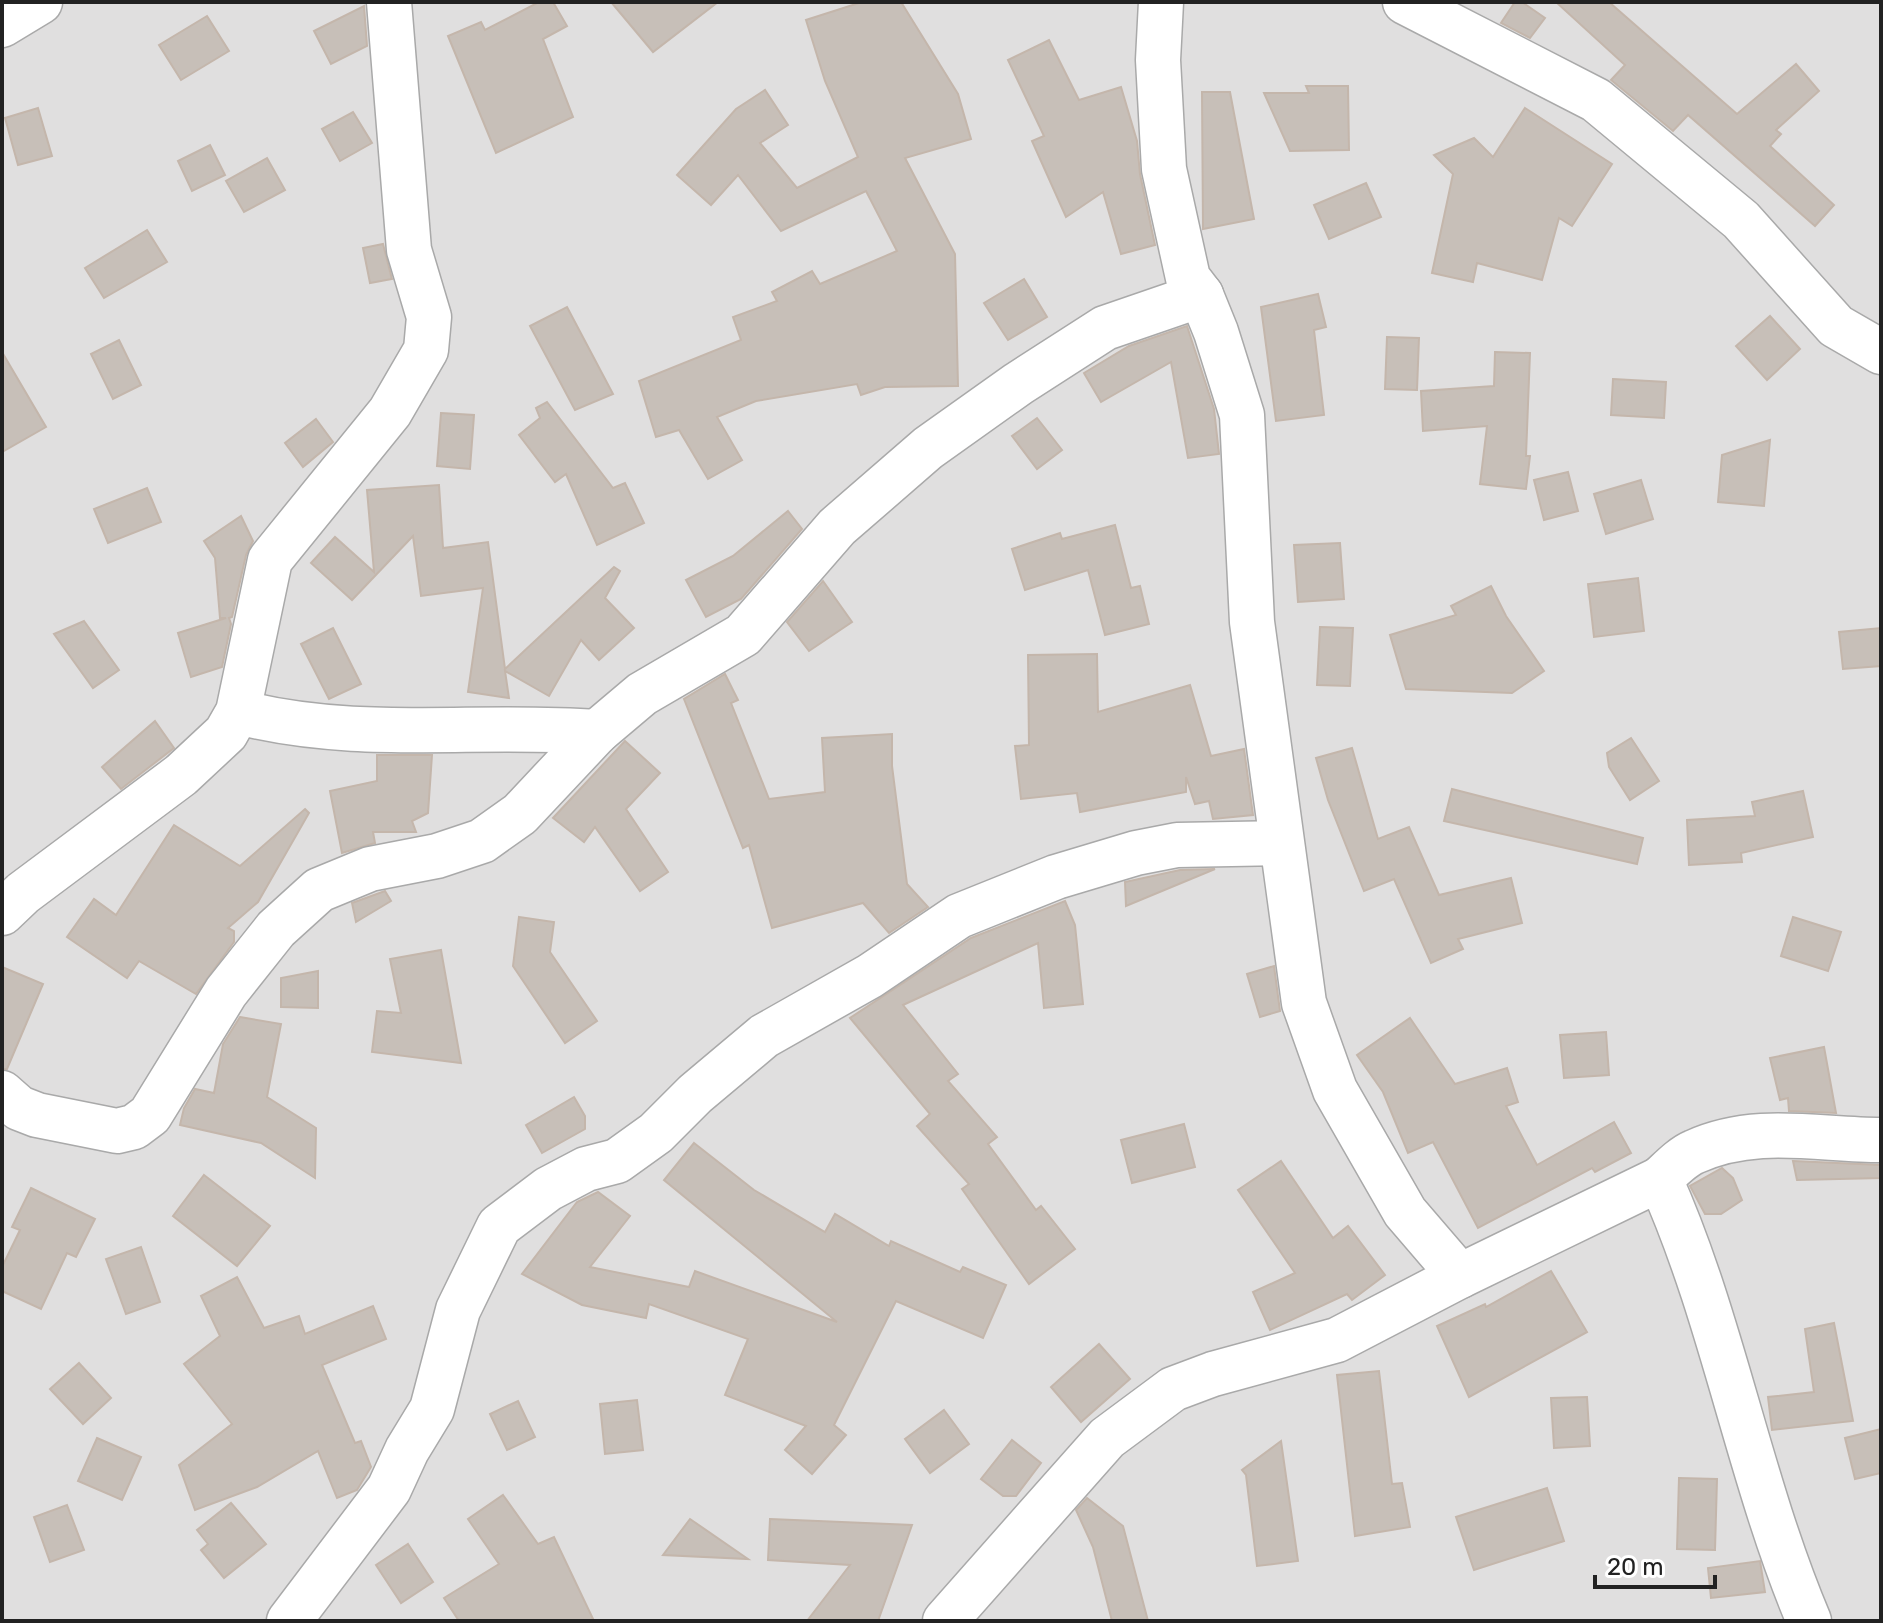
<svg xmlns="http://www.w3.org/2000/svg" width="1883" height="1623" viewBox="0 0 1883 1623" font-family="Rubik,sans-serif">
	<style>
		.residential { fill: #e0dfdf }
		.building { fill: #c7bfb8; stroke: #c4b6ab; stroke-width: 2 }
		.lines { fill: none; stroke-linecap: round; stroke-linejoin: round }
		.minor-casing { stroke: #a9a9a9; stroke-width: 47 }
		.minor { stroke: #fff; stroke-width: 44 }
	</style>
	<rect width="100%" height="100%" fill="#f2efe9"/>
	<rect class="residential" x="2" y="2" width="1879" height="1619"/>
	<g class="building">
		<polygon points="539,2 553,2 567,26 543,39 573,117 496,153 448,36 481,22 485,30"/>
		<polygon points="611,2 718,2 653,52"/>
		<polygon points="862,2 901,2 958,94 971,139 905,158 955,254 958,386 885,387 861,395 857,384 756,401 717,417 742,460 708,479 679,430 656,437 639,381 741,340 733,317 777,301 772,292 812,271 820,284 897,251 866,191 781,231 738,175 711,205 677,175 736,109 765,90 788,125 760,143 797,188 858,157 825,81 806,20"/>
		<polygon points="1515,2 1522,2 1545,18 1530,38 1501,23"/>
		<polygon points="1556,2 1609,2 1737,114 1796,64 1819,91 1776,130 1781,134 1770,146 1834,205 1815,226 1688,115 1673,131 1611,80 1625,65"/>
		<polygon points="364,6 367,46 331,64 314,31"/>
		<polygon points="207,16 229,51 181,80 159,45"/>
		<polygon points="1049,40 1079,100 1121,87 1137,141 1140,174 1155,245 1121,254 1103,192 1066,217 1032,141 1044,136 1008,60"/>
		<polygon points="1306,86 1348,86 1349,150 1290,151 1264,93 1309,93"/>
		<polygon points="1202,92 1230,92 1254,219 1203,229"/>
		<polygon points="38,108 52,156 18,165 5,118"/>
		<polygon points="1525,108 1612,164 1572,226 1559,218 1542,280 1477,263 1473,282 1432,273 1453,174 1434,155 1474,138 1493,157"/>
		<polygon points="353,112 372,143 340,161 322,129"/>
		<polygon points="210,145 225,175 192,191 178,161"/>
		<polygon points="267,158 285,190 244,212 226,181"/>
		<polygon points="1366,183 1381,217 1329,239 1314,205"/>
		<polygon points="147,230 167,262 104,298 85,268"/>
		<polygon points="383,244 392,279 370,283 363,248"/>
		<polygon points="1024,279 1047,317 1008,340 984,303"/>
		<polygon points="1318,294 1326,327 1314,330 1324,415 1276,421 1261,307"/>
		<polygon points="567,307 613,394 575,410 530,326"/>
		<polygon points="1770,316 1800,349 1767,380 1736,346"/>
		<polygon points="1187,326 1214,409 1219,454 1188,458 1171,362 1101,402 1084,373 1129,346"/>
		<polygon points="1387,337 1419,338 1417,390 1385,389"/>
		<polygon points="119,340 141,385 113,399 91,354"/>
		<polygon points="2,352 46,427 2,452"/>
		<polygon points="1495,352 1530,353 1526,456 1530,456 1526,489 1480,484 1487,426 1423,431 1421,391 1494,386"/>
		<polygon points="1613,379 1666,382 1664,418 1611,415"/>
		<polygon points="547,402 613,488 625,483 644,523 597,545 566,474 555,482 519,435 540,418 536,408"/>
		<polygon points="441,413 474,415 470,469 437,466"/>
		<polygon points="1037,418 1062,450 1037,469 1012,436"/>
		<polygon points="316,419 333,442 303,467 285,443"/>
		<polygon points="1770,440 1764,506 1718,502 1722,455"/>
		<polygon points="1568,472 1578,511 1544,520 1534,480"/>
		<polygon points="1641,480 1653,519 1606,534 1594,494"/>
		<polygon points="439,485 443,548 488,542 505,669 614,567 620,571 605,598 634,628 599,660 581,640 549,696 505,671 509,698 468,692 483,588 421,596 413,536 352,600 311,563 335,537 374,572 367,490"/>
		<polygon points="147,488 161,522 108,543 94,509"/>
		<polygon points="788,511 802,529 741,599 706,617 686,580 733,556"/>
		<polygon points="241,516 253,541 246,555 232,617 229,618 231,624 222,667 191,677 178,633 226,618 220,618 215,558 204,541"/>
		<polygon points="1115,525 1131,588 1140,586 1149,624 1105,635 1088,570 1025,590 1012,549 1060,533 1062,539"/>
		<polygon points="1340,543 1344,599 1298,602 1294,545"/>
		<polygon points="1638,578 1644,631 1594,637 1588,584"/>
		<polygon points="823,581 852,622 809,651 787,622"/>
		<polygon points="1491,586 1506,616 1544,671 1512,693 1406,689 1390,635 1456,615 1451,606"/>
		<polygon points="84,621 119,670 93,688 54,634"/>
		<polygon points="1320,627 1353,628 1350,686 1317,685"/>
		<polygon points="333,628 361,684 329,699 301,644"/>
		<polygon points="1881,628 1881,666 1843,669 1839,632"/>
		<polygon points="1097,654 1098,712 1190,685 1211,756 1244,749 1253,815 1213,819 1209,801 1195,804 1186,777 1186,792 1080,812 1077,793 1021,799 1015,746 1029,745 1028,655"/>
		<polygon points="725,674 738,700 731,703 769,799 825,792 822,738 892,734 892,766 907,884 928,907 889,933 863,903 772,928 749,845 743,848 684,699"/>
		<polygon points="155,721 174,748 121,789 102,767"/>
		<polygon points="1631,738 1659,781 1630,800 1609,767 1607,753"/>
		<polygon points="625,741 660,773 626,809 668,872 640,891 595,827 584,842 553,818"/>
		<polygon points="1352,748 1378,839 1409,827 1439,895 1511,878 1522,923 1458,939 1463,949 1431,963 1394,879 1364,891 1328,800 1316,758"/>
		<polygon points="377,755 432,755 428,813 412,821 416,832 373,832 375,843 342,853 330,791 377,781"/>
		<polygon points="1452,789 1643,838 1637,864 1444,821"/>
		<polygon points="1803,791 1813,837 1741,853 1742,862 1689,865 1687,820 1755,816 1752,802"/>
		<polygon points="305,809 309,813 258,902 228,928 234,931 234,942 196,994 139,961 127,978 67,937 94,899 116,915 174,825 240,866"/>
		<polygon points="1215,869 1126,906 1125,882 1180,870"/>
		<polygon points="385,891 391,901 356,922 352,903"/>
		<polygon points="1065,901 1075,925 1083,1004 1044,1008 1038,943 903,1005 958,1074 948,1081 997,1137 988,1144 1036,1210 1041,1206 1075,1249 1029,1284 962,1189 969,1184 917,1126 930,1114 850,1018 971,938"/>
		<polygon points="519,917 554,922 550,952 597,1021 565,1043 513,966"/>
		<polygon points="1793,917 1841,932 1828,971 1781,956"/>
		<polygon points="441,950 461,1063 372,1052 377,1011 401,1013 390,959"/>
		<polygon points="1274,966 1280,1011 1260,1017 1247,974"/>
		<polygon points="2,967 43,984 7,1069 2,1069"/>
		<polygon points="318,971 318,1008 281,1007 281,978"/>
		<polygon points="240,1017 281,1024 267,1097 316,1128 315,1178 261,1143 180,1125 184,1108 195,1089 214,1093 223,1044"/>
		<polygon points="1410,1018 1455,1084 1507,1068 1518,1102 1506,1106 1537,1165 1614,1122 1631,1153 1595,1172 1592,1168 1478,1228 1433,1142 1408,1153 1383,1092 1357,1055"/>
		<polygon points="1606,1032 1609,1075 1564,1078 1560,1035"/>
		<polygon points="1824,1047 1836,1113 1789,1111 1788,1098 1780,1100 1770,1058"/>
		<polygon points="574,1097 585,1116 585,1129 542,1153 526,1125"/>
		<polygon points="1184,1124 1195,1167 1132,1183 1121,1140"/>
		<polygon points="694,1143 754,1190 825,1232 835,1214 889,1246 891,1241 960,1272 963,1267 1006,1285 983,1338 896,1301 834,1425 846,1435 812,1474 785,1450 806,1426 725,1395 748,1339 649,1304 646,1318 582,1305 522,1274 577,1202 598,1192 630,1216 590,1267 689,1287 695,1271 837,1322 664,1180"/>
		<polygon points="1281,1161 1333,1238 1348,1226 1385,1275 1352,1300 1347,1294 1270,1330 1253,1292 1295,1273 1238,1190"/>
		<polygon points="1793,1161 1881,1165 1881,1178 1797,1180"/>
		<polygon points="1722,1168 1733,1178 1742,1200 1721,1214 1705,1214 1690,1186"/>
		<polygon points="204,1175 270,1226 237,1266 173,1216"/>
		<polygon points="31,1188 95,1219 76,1257 67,1253 41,1309 2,1291 2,1267 20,1230 12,1227"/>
		<polygon points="141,1247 160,1302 126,1314 106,1259"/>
		<polygon points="1551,1271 1587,1332 1469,1397 1437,1326 1485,1304 1486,1307"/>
		<polygon points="237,1277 264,1328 299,1316 305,1334 373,1306 386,1339 322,1365 355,1443 361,1441 371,1467 357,1490 337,1498 318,1451 257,1487 195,1510 179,1465 232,1424 184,1364 220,1336 201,1296"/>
		<polygon points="1834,1323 1853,1421 1772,1430 1768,1397 1814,1392 1805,1329"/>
		<polygon points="1099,1344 1130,1379 1081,1422 1051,1387"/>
		<polygon points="79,1363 111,1398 83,1424 50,1389"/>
		<polygon points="1379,1371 1392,1484 1402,1483 1410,1527 1355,1536 1337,1375"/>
		<polygon points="1587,1397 1590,1446 1554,1448 1551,1398"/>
		<polygon points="637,1400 643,1450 605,1454 600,1404"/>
		<polygon points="518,1401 535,1437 507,1450 490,1414"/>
		<polygon points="944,1410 969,1444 930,1473 905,1439"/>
		<polygon points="1881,1429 1881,1473 1855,1479 1845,1438"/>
		<polygon points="97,1438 141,1457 122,1500 78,1481"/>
		<polygon points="1012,1440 1041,1463 1016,1496 1003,1496 981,1479"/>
		<polygon points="1281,1441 1298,1561 1257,1566 1246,1475 1242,1470"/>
		<polygon points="1679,1478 1717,1479 1715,1550 1677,1549"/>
		<polygon points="1547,1488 1564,1541 1474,1570 1456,1517"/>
		<polygon points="503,1495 538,1544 554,1537 594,1621 459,1621 444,1598 499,1564 468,1519"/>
		<polygon points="1087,1498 1123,1526 1148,1621 1112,1621 1093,1547 1076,1510"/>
		<polygon points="231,1503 266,1544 224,1578 201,1550 208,1544 197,1530"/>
		<polygon points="67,1505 84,1550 50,1562 34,1517"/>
		<polygon points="690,1519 748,1559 663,1555"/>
		<polygon points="770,1519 912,1525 878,1621 807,1621 850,1565 768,1560"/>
		<polygon points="408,1544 433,1582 401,1603 376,1565"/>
		<polygon points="1760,1561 1765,1592 1711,1598 1708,1568"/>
	</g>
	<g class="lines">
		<defs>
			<g id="minor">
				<polyline points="1405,2 1596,100 1741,220 1836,326 1881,352"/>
				<polyline points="2,25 40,2"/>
				<path d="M 238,712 C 358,743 475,723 597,732"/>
				<polyline points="2,913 23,893 181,775 226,733 238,712 270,560 390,412 426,350 429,317 409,250 389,2"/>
				<polyline points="2,1093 19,1108 37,1115 117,1131 134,1127 150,1115 226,992 276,929 319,890 370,869 437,856 482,841 520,814 597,732 642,694 743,635 837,527 928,448 1018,384 1105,328 1201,295"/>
				<path d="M 1660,1179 C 1670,1170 1682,1157 1694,1152 C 1755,1124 1818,1140 1881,1140"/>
				<path d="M 1460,1276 L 1660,1179 C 1724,1322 1748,1477 1809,1621"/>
				<polyline points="289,1621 389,1489 407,1450 432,1409 458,1310 499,1226 548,1189 586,1169 617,1161 656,1133 695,1094 764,1036 870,976 959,916 1056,877 1136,853 1177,845 1281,843"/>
				<polyline points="945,1621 1107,1438 1173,1389 1213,1374 1337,1340 1460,1276 1405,1212 1335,1090 1304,1003 1252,622 1242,415 1216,332 1201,295 1188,278 1164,169 1158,60 1161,2"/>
			</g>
		</defs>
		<use href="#minor" class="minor-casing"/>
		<use href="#minor" class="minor"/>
	</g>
	<rect width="1883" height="1623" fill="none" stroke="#222222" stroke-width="8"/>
	<path d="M1595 1575v12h120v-12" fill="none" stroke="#222222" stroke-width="4"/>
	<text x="1607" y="1575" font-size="24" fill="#222222" stroke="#ffffff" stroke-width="6" paint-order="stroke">20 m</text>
</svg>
